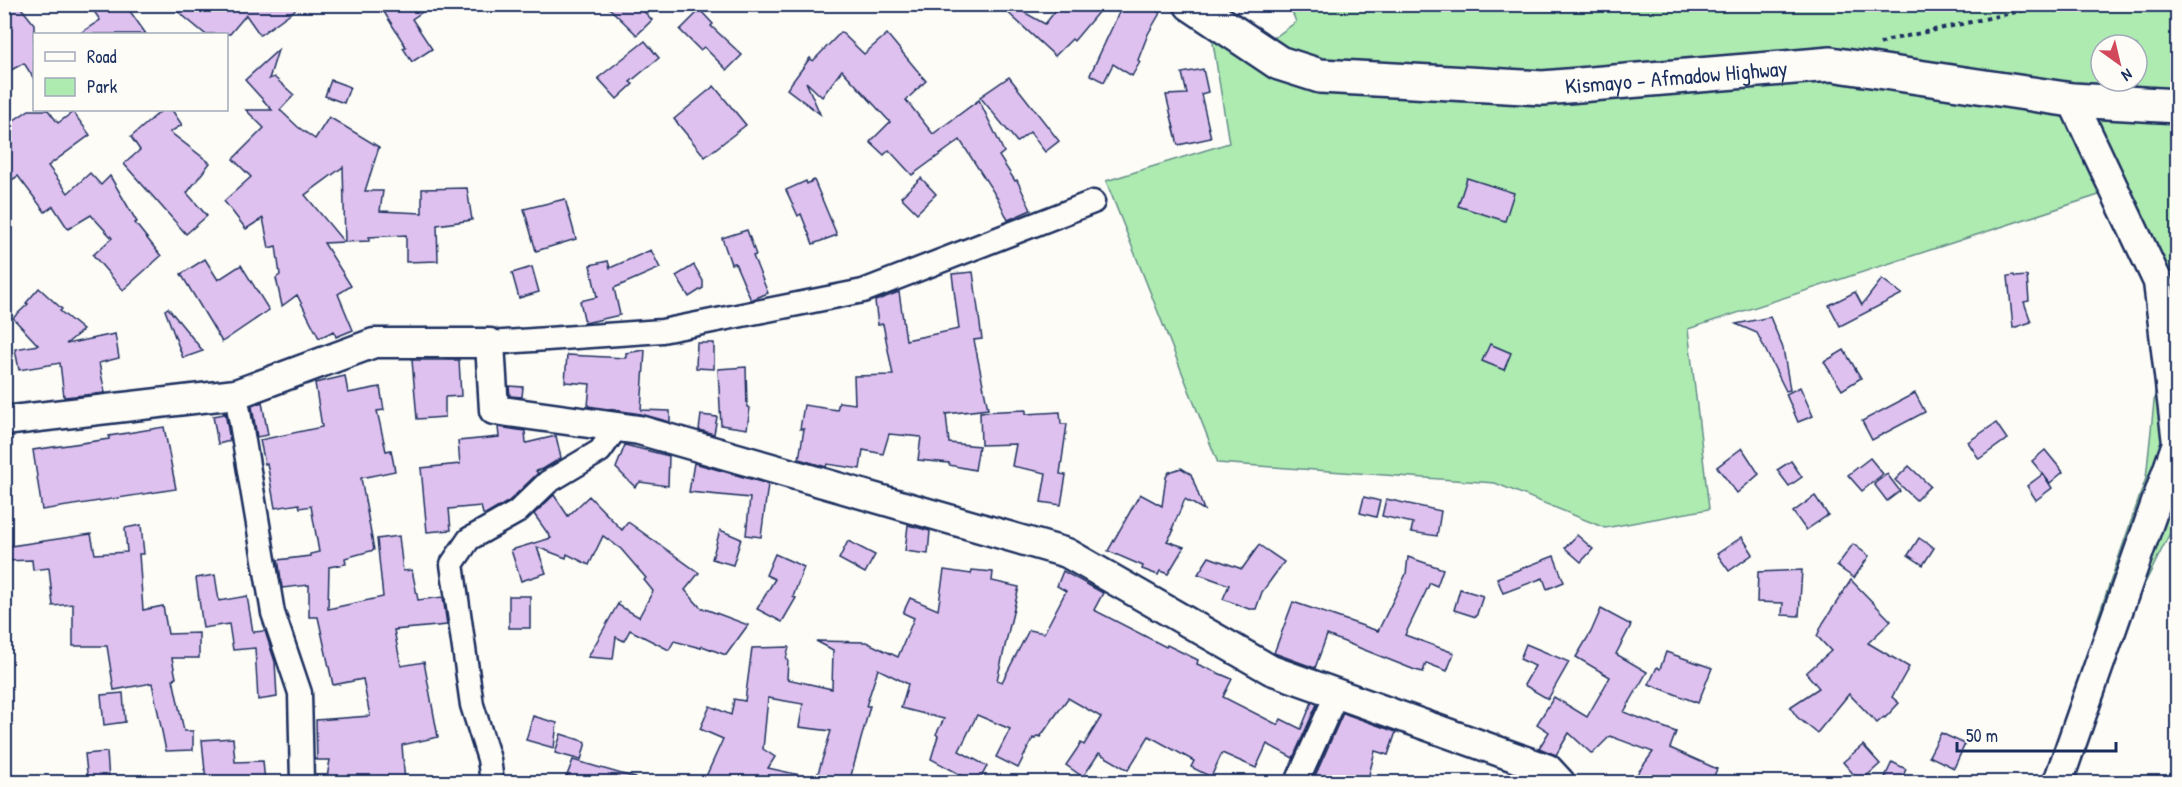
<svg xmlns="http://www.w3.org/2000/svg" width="2182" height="787" viewBox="0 0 2182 787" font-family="'Patrick Hand',sans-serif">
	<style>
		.green { fill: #aeebb1; stroke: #648d88; stroke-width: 1.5; fill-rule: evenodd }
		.building { fill: #dfc1ef; stroke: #1b2f5e; stroke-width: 1.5 }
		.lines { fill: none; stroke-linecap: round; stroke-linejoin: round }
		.minor-casing { stroke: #1b2f5e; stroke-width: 27 }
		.tertiary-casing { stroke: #1b2f5e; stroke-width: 33 }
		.primary-casing { stroke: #1b2f5e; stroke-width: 38 }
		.path { stroke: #1b2f5e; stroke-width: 4; stroke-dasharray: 4.5 4.5; stroke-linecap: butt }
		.minor { stroke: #fdfcf7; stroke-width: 22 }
		.tertiary { stroke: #fdfcf7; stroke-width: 28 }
		.primary { stroke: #fdfcf7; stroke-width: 33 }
		.labels { text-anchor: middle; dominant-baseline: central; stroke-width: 4.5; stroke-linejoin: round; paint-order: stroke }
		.street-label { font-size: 22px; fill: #1b2f5e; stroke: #fdfcf7 }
	</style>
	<rect width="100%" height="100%" fill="#fdfcf7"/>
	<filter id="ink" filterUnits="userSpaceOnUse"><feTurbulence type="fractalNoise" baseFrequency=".0167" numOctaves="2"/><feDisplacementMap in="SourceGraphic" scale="12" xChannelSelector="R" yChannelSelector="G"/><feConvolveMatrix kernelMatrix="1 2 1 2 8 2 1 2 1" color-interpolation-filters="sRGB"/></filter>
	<g filter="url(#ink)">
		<path class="green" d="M 1289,4 L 2177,5 L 2177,519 L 2120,633 L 2096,623 L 2146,478 L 2156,383 L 2143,267 L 2102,194 L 1688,329 L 1709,509 L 1605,528 L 1495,483 L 1218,463 L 1106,181 L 1229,143 L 1207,5 L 1226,5 L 1271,40 L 1296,22 ZM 2101,45 L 2137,45 L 2137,81 L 2101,81 Z"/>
		<g class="building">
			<polygon points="18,4 34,24 34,79 24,63 4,74 4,15"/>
			<polygon points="89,4 125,4 146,34 79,34 100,20"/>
			<polygon points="169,4 303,4 260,35 246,15 230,34 205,34"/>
			<polygon points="379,4 434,4 412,19 432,49 412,62 403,48 406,47"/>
			<polygon points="605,4 637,4 652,20 637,35"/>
			<polygon points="1009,4 1045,24 1061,4 1105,4 1074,41 1072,39 1055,56 1004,9"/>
			<polygon points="1123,4 1146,4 1160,13 1148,34 1138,60 1140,62 1132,76 1113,64 1104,82 1090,75"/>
			<polygon points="700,10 713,24 711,26 742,55 727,70 704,47 700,50 680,30"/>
			<polygon points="841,32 864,54 887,34 926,81 906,100 933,134 979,100 1004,152 999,156 1015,181 1017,180 1031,210 1008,220 998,199 960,140 912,175 889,150 884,155 870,142 890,122 842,70 822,97 806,82 820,114 787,89 810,58 813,61"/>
			<polygon points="645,41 659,58 630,82 633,84 617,99 598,78"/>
			<polygon points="278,50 269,79 274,77 294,95 280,110 298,127 315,139 329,117 379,147 365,191 383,191 380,211 422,213 422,189 467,188 472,220 437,225 438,261 406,262 406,235 369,237 369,241 345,242 343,167 305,195 344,242 324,243 351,286 338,294 353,330 336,337 334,331 319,338 297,295 282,306 276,278 280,275 276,246 269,248 263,218 246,229 224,201 251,177 233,159 264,128 246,110 272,110 245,80"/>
			<polygon points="1203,69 1208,92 1201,94 1211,138 1178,145 1166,95 1187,94 1182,73"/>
			<polygon points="1009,77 1059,141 1045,152 1030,132 1017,142 980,97"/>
			<polygon points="331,80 350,87 344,103 325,96"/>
			<polygon points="714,86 746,125 705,157 674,119"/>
			<polygon points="29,110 48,110 58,123 73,112 90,135 48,166 68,193 90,173 101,185 110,176 137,222 135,223 161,256 123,290 93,255 112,238 91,215 68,229 53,206 45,212 18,176 4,185 4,127"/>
			<polygon points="162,110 172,110 182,125 170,132 210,163 187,193 207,216 186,234 124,164 140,150 131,137"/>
			<polygon points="921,178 936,194 917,213 901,197"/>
			<polygon points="1467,178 1514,193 1505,221 1458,206"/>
			<polygon points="814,180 837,235 813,244 801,214 798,216 786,190 806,181 807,184"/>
			<polygon points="565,199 576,239 536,251 524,209"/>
			<polygon points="747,230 756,255 753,256 768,293 751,300 735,263 731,264 722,238"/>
			<polygon points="651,250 660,268 614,288 620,315 585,323 580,301 597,297 590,265 608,261 610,268"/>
			<polygon points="205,259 218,280 241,265 269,310 222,342 181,274"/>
			<polygon points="694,265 703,281 703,288 689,297 676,276"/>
			<polygon points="532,267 539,292 519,298 512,273"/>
			<polygon points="973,272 982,339 974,340 988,409 946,414 949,443 979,446 975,470 949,465 949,463 918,460 921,437 889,434 883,454 863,450 860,469 827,464 826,467 799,459 804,429 800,429 804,405 837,410 839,402 855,404 854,376 893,375 883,324 878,325 875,301 899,292 906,340 959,329 952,274"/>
			<polygon points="2014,275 2015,277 2027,276 2029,301 2024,302 2031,322 2013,328 2008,276"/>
			<polygon points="1882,279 1902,294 1840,326 1829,305 1855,292 1862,305"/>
			<polygon points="39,288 62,309 60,311 83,330 66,344 115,334 119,358 99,363 105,393 64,397 60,363 19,370 15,349 38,345 13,318 28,304 26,303"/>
			<polygon points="168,308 203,351 183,358 165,310"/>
			<polygon points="1770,317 1783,348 1790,390 1786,391 1757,333 1736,324"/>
			<polygon points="697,343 714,343 714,369 696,368"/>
			<polygon points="1490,344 1511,353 1504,370 1482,361"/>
			<polygon points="645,350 641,410 670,411 670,422 641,414 588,406 590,384 565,382 567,355 626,358 626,353"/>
			<polygon points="1844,350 1861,378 1842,390 1824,362"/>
			<polygon points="412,360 459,360 461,396 445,397 445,417 417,419"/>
			<polygon points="746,367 747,407 750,408 747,429 721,425 718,369"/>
			<polygon points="345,376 348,393 380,387 384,410 377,411 386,451 391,450 395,471 361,478 374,550 345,558 346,564 329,567 328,609 383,597 377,539 399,536 403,571 412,570 418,600 443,597 447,625 394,630 401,666 424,662 438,737 402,745 405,783 326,783 330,760 317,760 316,720 370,716 363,679 333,685 318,617 309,617 309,585 282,588 279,565 278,560 310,556 310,554 319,552 311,506 300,508 299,504 275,508 267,463 265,464 260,440 322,427 315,383"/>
			<polygon points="509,386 523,387 522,397 510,396"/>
			<polygon points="1800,387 1813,416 1798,422 1786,394"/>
			<polygon points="1915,393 1925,412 1872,440 1862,421"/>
			<polygon points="262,402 268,435 257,437 252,406"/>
			<polygon points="1026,410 1026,414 1060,412 1061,424 1067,424 1060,474 1066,475 1061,505 1041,502 1046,473 1012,466 1016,444 981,445 980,412"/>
			<polygon points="223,412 225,412 230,441 218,444 213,416 224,414"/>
			<polygon points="701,415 717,417 714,434 699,430"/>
			<polygon points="1996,423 2007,439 1979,459 1968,442"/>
			<polygon points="164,427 176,489 42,510 33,450 109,439 109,436"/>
			<polygon points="498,427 525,431 526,443 556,436 561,458 543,469 536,471 538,473 509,501 487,514 483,514 481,506 449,509 451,530 427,532 421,468 460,464 458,441 499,437"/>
			<polygon points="625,445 669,456 668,486 640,482 635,487 616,468"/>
			<polygon points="1742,448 1759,474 1737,493 1717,467"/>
			<polygon points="2045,450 2063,472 2050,483 2032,461"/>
			<polygon points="1870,458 1883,474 1862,491 1848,475"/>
			<polygon points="1791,461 1802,477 1789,486 1777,470"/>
			<polygon points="694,463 768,484 761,537 746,535 750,498 689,492"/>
			<polygon points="1909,466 1930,486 1916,500 1895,480"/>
			<polygon points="1181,468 1191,474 1204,510 1185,499 1172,529 1174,530 1167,541 1184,547 1168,574 1160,571 1158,575 1142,569 1143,566 1108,551 1140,494 1162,506 1166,477 1169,472"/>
			<polygon points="1887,474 1900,491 1887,501 1874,484"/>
			<polygon points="2043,474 2052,488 2036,500 2027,486"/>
			<polygon points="554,495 568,516 589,496 622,530 628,522 699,573 685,590 700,607 748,625 726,655 702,646 701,648 674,641 669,650 630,630 624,641 616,637 613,659 588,657 619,602 618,605 639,617 653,591 644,580 646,578 621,549 603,536 589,565 567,554 566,558 537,547 546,573 521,581 511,550 551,538 534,514"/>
			<polygon points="1815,496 1828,515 1806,530 1793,512"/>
			<polygon points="1364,497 1380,501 1376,517 1360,513"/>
			<polygon points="1386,499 1441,511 1437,536 1411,532 1413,523 1382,516"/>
			<polygon points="141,525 144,554 139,554 143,610 163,606 168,634 199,633 199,658 172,658 176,678 173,679 184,731 193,731 193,750 166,751 152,683 114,690 107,646 73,646 73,604 53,606 49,568 33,570 32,560 4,561 4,547 91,534 95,554 127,552 125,528"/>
			<polygon points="908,525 930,531 928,554 905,551"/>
			<polygon points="720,530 741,539 733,565 712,559"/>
			<polygon points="1577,535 1593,549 1581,562 1565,548"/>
			<polygon points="1742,537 1753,554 1729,571 1717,554"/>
			<polygon points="1919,538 1934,548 1923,565 1908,555"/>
			<polygon points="848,541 875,555 865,573 839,559"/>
			<polygon points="1853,544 1869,556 1854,578 1837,566"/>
			<polygon points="1259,545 1284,562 1262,592 1256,609 1249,609 1223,599 1229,585 1198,574 1209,557 1242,569"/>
			<polygon points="775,554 804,567 793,597 796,598 782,622 757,609 775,579 766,575"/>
			<polygon points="1554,556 1564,582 1547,589 1543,578 1503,593 1497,578"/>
			<polygon points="1408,557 1443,569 1437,586 1430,583 1405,635 1454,653 1447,671 1426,663 1423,672 1415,670 1327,635 1315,668 1274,653 1293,602 1378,631 1406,574"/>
			<polygon points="944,570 971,574 972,570 993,572 992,581 1019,587 997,680 1002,682 1029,630 1044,633 1066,591 1057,586 1063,571 1103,593 1094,610 1166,647 1167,645 1198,660 1197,664 1232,679 1223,697 1278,725 1281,719 1301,729 1312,702 1317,704 1293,758 1267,744 1256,768 1222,753 1211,777 1191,767 1194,761 1149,736 1128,770 1099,753 1083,777 1066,765 1081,743 1084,745 1101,717 1068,698 1040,737 1037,736 1035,739 1033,738 1018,768 996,757 1010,729 977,715 959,751 987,766 978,783 976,783 931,759 938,736 936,734 944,719 901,708 908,684 878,669 866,706 870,706 849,783 815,783 831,731 799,727 803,704 768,698 763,749 775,757 768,768 800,775 799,783 703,783 723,739 700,729 710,706 731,715 734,699 745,701 752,648 789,647 786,659 788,660 787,679 832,689 833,650 816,641 866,642 898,657 914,618 903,613 910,598 938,610"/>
			<polygon points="1802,570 1799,616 1782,615 1783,603 1757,602 1758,572"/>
			<polygon points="215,575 219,601 247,596 253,632 265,631 275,662 277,697 258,700 255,648 233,650 229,624 203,628 196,578"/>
			<polygon points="1851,580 1891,621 1868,643 1909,667 1892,697 1899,703 1885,718 1884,717 1877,723 1849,694 1817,733 1797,717 1790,707 1819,688 1806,673 1831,651 1817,636 1823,623"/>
			<polygon points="1460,589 1483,596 1476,617 1454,610"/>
			<rect x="509" y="596" width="21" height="32"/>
			<polygon points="1601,609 1631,625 1616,654 1647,672 1624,712 1676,732 1670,748 1717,769 1711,783 1649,783 1637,774 1653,752 1610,736 1592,754 1569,733 1556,755 1539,748 1549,732 1537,724 1554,697 1587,717 1610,677 1576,657 1591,632"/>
			<polygon points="1526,644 1569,662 1548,699 1524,685 1535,666 1520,659"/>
			<polygon points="1666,652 1712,668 1698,703 1649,684 1657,667 1660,669"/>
			<polygon points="123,693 125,722 104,725 101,695"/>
			<polygon points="1343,713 1396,732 1388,755 1375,751 1367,783 1312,783"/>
			<polygon points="533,716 557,723 554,748 526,740"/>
			<polygon points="1941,733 1965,744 1954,768 1929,756"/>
			<polygon points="561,734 586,742 581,760 555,753"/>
			<polygon points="233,738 235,762 263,761 265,783 206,782 202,740"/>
			<polygon points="1863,745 1880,764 1860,782 1843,762"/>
			<polygon points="107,752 109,780 88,782 85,754"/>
			<polygon points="573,760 636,778 636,783 564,783"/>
			<polygon points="1892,762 1906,769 1900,783 1885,777"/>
		</g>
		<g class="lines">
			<defs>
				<g id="minor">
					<polyline points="490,343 662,331 863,291 1093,202"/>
					<polyline points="236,394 273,613 300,693 302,782"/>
					<polyline points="492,782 489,759 472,705 452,564 469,539 517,512 548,482 600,451 617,427"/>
					<polyline points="1297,782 1337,693"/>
				</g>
				<g id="tertiary">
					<polyline points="4,421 236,394 374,343 490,343 494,410 639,430 1067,553 1271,670 1548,769 1560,782"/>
					<polyline points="2058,782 2177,443 2158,282 2072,100"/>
				</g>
				<g id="primary">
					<path id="s1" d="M 1191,4 L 1279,63 L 1320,76 L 1543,88 L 1831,64 L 2072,100 L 2178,106"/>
				</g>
			</defs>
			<use href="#minor" class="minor-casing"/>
			<use href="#tertiary" class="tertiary-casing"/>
			<use href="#primary" class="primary-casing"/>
			<polyline class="path" points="1880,44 1889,40 2052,4"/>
			<use href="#minor" class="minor"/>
			<use href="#tertiary" class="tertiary"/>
			<use href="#primary" class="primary"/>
		</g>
	</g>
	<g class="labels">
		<g class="street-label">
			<text stroke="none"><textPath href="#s1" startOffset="506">Kismayo - Afmadow Highway</textPath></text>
		</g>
	</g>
	<rect width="2182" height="787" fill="none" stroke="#fdfcf7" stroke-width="24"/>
	<rect x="12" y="12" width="2158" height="763" fill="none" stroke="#1b2f5e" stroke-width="2" filter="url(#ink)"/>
	<rect x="33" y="33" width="195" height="78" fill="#fdfcf7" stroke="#a3aaba" stroke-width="1.5"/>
	<rect x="45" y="52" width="30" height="9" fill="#fdfcf7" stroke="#a3aaba" stroke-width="1.5"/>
	<text x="87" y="63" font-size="18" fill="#1b2f5e">Road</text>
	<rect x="45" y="78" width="30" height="18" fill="#aeebb1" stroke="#a3aaba" stroke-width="1.5"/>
	<text x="87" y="93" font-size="18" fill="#1b2f5e">Park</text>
	<g transform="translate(2119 63) rotate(146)"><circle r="28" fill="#fdfcf7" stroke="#a3aaba" stroke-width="1.5"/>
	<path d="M0-4.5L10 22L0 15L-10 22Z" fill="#d1495b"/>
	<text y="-9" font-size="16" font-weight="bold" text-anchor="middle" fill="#1b2f5e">N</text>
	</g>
	<path d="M1957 742v9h159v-9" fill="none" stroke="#1b2f5e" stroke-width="3"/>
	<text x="1966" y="742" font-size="18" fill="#1b2f5e" stroke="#fdfcf7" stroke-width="4.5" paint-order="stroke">50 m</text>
</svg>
